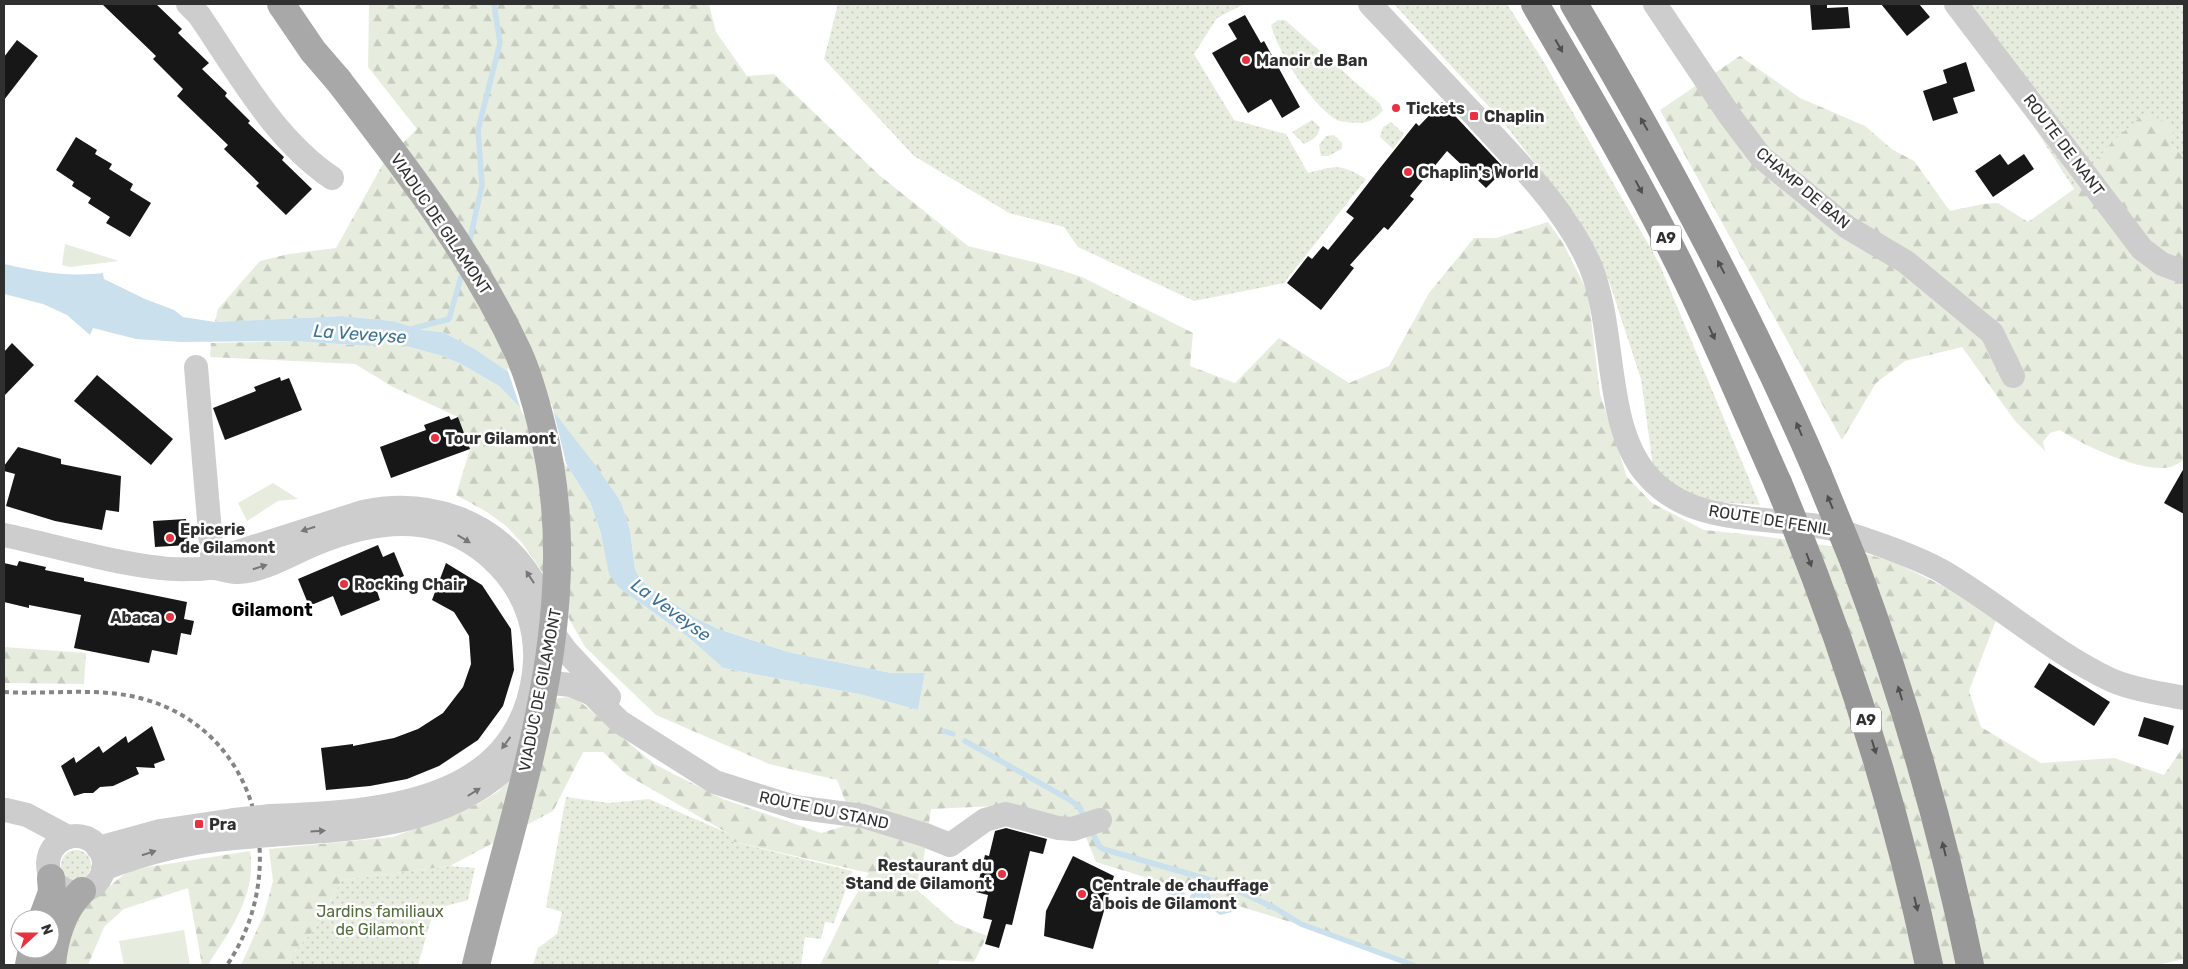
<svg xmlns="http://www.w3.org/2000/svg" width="2188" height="969" viewBox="0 0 2188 969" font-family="Rubik,sans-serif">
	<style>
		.grass { fill: url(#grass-dots) }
		.forest { fill: url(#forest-firs) }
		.park { fill: #e6edde }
		.water { fill: #cae0ed }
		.pier { fill: #fff }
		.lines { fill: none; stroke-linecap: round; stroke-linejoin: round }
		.stream { stroke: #cae0ed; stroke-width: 5.5 }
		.building { fill: #171717 }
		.minor { stroke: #cdcdcd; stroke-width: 24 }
		.major { stroke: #a8a8a8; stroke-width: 28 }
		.highway { stroke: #979797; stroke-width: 28 }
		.rail { stroke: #858585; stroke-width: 4; stroke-dasharray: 5 4; stroke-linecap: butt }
		.minor-bridge { stroke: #cdcdcd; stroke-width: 24 }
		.major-bridge { stroke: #a8a8a8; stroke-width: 28 }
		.highway-bridge { stroke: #979797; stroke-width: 28 }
		.oneway { fill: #4f4f4f }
		.oneway2 { fill: #777 }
		.poi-dot { fill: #e83141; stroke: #fff; stroke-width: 2 }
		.labels { text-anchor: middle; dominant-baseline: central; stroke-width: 5; stroke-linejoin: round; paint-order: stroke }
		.shield { fill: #fff; stroke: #6e6e6e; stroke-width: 1 }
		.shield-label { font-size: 15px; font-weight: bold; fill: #303030 }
		.poi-label { font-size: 16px; font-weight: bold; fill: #303030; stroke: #fff; text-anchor: start }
		.street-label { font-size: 16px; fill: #303030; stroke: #fff }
		.park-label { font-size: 16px; fill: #546d3c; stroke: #fff }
		.water-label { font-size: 18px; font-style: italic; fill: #3c7394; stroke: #fff }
		.neighbourhood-label { font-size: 18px; font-weight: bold; fill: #000; stroke: #fff }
	</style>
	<defs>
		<pattern id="grass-dots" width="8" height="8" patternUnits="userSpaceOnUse" patternTransform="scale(1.25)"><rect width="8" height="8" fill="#e6edde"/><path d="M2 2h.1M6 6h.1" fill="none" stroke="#c6ccbf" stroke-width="1.8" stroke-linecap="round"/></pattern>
		<pattern id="forest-firs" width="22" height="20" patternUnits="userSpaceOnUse" patternTransform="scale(1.25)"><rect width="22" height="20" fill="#e6edde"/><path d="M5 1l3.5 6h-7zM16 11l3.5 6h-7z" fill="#c6ccbf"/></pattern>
	</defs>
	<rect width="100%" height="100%" fill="#fff"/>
	<g class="grass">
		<path d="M 838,4 L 1244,4 L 1217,18 L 1194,54 L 1234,120 L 1286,134 L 1308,173 C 1336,166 1340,163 1366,179 L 1284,283 L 1194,301 L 1078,247 L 1064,227 L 1009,213 L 914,156 L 824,59 Z"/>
		<polygon points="1394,4 1507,4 1544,62 1659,263 1760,505 1716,502 1677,490 1653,466 1641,379 1609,281 1578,218 1503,122"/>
		<polygon points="1946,4 2184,4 2184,157 2170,144 2111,143 2074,189 2034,127 1949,14"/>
		<path d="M 1278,20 L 1285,20 L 1380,104 L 1383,110 C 1372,124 1362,124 1346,122 C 1342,121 1338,121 1335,119 C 1309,101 1279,54 1271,25 Z"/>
		<path d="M 1312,120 L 1320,127 C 1318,137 1313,140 1304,144 L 1292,132 Z"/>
		<polygon points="1391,122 1404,134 1393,149 1380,137 1383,127"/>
		<polygon points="1334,135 1342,143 1342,149 1328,156 1321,156 1319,145 1326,136"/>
		<polygon points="566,797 609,803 649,799 732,835 731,841 852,871 834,923 825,922 821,939 805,937 801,965 533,965 538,948 557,934 562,912 546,907"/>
		<circle cx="76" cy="865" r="15"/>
		<polygon points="450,866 475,868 468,900 434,909 418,965 282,965 313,931 342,880"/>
	</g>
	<g class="forest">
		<polygon points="369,4 709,4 716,32 747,76 774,74 879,175 968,246 1038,263 1082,277 1193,333 1190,366 1235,383 1279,338 1349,383 1389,366 1429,293 1474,238 1496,238 1548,222 1563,243 1588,293 1600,394 1627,477 1652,503 1704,530 1761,536 1851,549 1896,563 1951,590 1996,620 1969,691 1981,727 2041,763 2114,758 2164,775 2184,746 2184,959 2158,965 1413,965 1297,924 1096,862 1085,835 996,806 931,809 923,863 915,888 955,923 987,936 974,962 940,960 938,965 820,965 847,910 869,873 731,841 731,835 627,775 603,752 583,752 553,811 450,866 342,880 313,931 282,965 241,965 264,914 273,881 269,849 393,837 478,804 499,791 519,764 548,704 558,698 570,697 578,700 654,764 723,799 821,833 854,823 837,780 769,764 656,715 585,647 543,573 523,544 506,526 487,512 456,495 470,449 458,417 393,387 355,364 210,357 211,343 293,341 369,346 392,342 442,356 461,364 499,386 540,428 560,454 590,502 619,588 688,637 723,668 863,695 918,710 925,673 891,673 788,652 718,629 694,617 658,593 641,580 635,569 630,530 621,502 539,393 475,349 443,332 422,330 393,321 342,316 215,322 218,309 260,261 289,254 336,248 384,162 417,129 368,67"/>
		<path d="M 1740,56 L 1800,98 L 1865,126 L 1893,150 L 1914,161 L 1950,211 L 1983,204 L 1998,203 L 2028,222 L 2074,189 L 2111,143 L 2146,112 L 2174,127 L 2170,144 L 2184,157 L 2184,460 C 2180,462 2175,466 2170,467 C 2144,474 2082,445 2060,430 L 2050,433 L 2043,442 L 2045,451 L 2015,421 L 1962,347 L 1905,361 L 1876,383 L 1842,440 L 1660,110 Z"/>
		<polygon points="4,647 86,653 84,684 4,683"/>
		<path d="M 250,851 C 257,893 231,930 209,963 L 212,965 L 202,965 L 188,888 L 124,909 L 104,927 L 88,965 L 60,965 L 59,960 L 84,908 L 129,870 Z"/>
	</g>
	<g class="park">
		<polygon points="65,244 119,261 70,267 62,265"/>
		<polygon points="273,483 298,499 278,501 247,521 238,503"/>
		<polygon points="184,930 190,965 124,965 119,941"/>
	</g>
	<g class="water">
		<path d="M 4,264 C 40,272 66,277 103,273 L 104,279 L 145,299 L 174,310 L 183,317 L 215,322 L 342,316 L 393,321 L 422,330 L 443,332 L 475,349 L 539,393 L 596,466 L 621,502 L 630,530 L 635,569 L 641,580 L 658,593 L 694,617 L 718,629 L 788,652 L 891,673 L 925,673 L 918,710 L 863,695 L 723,668 L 688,637 L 619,588 L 609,574 L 601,534 L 590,502 L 560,454 L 540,428 L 499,386 L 461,364 L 442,356 L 392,342 L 369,346 L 293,341 L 181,342 L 136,339 L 93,328 L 90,335 L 67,315 L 43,304 L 4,294 Z"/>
		<polygon points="1173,880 1186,895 1182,903 1168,898 1167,887"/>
		<polygon points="1195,890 1209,893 1213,902 1227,901 1232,912 1220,915 1209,907 1193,908 1189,901 1190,896"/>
	</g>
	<polygon class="pier" points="507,368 541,391 552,405 567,467 538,430 522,413"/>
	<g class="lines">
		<g class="stream">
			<polyline points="469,244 482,185 478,130 500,43 494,4"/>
			<polyline points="411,329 449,319 463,270"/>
			<polyline points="944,731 953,734"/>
			<polyline points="965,741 1070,800 1079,807 1086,820"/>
			<polyline points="1090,828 1099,846 1103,849 1207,879 1236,890 1275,908 1301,924 1413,965"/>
		</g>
	</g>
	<g class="building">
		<polygon points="102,4 156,4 182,29 178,33 209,63 202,69 227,93 225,96 250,121 248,123 284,157 282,160 312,189 286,215 256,186 259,183 224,149 228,145 177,96 183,89 153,59 156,56"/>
		<polygon points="1810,4 1827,4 1827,8 1848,7 1850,28 1812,30"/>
		<polygon points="1881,4 1919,4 1930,17 1907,36"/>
		<polygon points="1245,15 1261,43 1264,41 1300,107 1282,118 1271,99 1248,113 1212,53 1237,39 1228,24"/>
		<polygon points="17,40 38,56 4,100 4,57"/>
		<polygon points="1966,62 1975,91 1953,98 1958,113 1933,121 1923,91 1947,83 1943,70"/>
		<polygon points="1442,102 1505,169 1486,188 1447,151 1410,196 1414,199 1388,230 1384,227 1350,265 1354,268 1321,310 1287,283 1308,256 1312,259 1323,246 1328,250 1354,218 1346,212 1380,168 1416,123 1419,126"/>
		<polygon points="76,137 97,150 95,154 112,164 109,169 133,184 130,190 151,203 130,237 106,223 110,217 88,203 91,198 72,186 74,182 56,170"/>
		<polygon points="2000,154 2008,165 2024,154 2034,169 1993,197 1975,171"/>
		<polygon points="12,343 34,365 4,396 4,352"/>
		<polygon points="97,375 173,439 151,465 74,401"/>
		<polygon points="280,377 281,381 289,378 302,410 225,440 213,408 256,391 254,387"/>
		<polygon points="449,416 451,420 458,417 470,449 391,478 380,447 426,430 424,425"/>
		<polygon points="18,447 61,459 61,464 121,476 119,512 106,510 102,530 55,521 6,506 15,474 4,471 4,466"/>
		<polygon points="2184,468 2184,514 2164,503"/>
		<polygon points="186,519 188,545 155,547 153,521"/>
		<polygon points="378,545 383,557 394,552 404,576 376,588 380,600 341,616 333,596 309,606 298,579"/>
		<polygon points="19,561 46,567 45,570 84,578 84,581 187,602 184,619 194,621 191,635 181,633 177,655 152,650 149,663 74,648 81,615 29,605 29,608 4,602 4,563 17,566"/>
		<polygon points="446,563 482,585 511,629 514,670 503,706 478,740 439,766 407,779 370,786 326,790 321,748 353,744 353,746 394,738 418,729 443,713 463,687 471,664 469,636 454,612 432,600"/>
		<polygon points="2049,663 2110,702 2094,726 2034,687"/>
		<polygon points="2144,717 2174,726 2168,745 2138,736"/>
		<polygon points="152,726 165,760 154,764 155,768 136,767 139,774 113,786 100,787 93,793 84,793 74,796 61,766 74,757 76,763 99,746 103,753 126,736 128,743"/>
		<polygon points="1006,828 1047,839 1043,854 1030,851 1012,925 1006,924 999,948 985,944 992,920 983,918 988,895 976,892 985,855 989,856 995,831"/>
		<polygon points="1073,856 1114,876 1093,949 1044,936 1046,911"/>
	</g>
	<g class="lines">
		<g class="minor">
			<path d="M 188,4 L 199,15 C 238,72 274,139 332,178"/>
			<path d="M 1370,4 C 1406,42 1441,80 1477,118 C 1518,163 1565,208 1590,265 C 1617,330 1603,424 1647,475 C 1696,533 1784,511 1849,534 C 1878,544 1912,555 1940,570 C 1998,603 2051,652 2111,680 C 2134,690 2160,693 2184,698"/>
			<polyline points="1655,4 1730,116 1761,157 1847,227 1906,262 1992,333 2013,376"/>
			<polyline points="1956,4 2142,249 2162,264 2184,272"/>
			<polyline points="196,367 213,567"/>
			<path d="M 4,535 C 56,546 108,562 161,568 C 173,570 187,569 200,569 C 204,569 210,567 214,568 C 223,569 229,572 238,572 C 264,571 291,554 315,544 C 380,517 447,511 499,566 C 527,595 539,634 534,673 C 517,806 375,812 271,816"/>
			<path d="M 213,567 L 225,556 L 363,512 C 428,498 494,520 531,578 C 541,593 546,610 551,627"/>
			<polyline points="553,633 567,652 609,697"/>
			<polyline points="552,683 571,685 592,694 620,722 715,782 794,807 863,816 925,835 950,845 985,820 1006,814 1058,828 1073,829 1100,820"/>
			<polyline points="6,810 27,815 68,837"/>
			<path d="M 270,835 C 352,829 440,828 505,769 C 517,759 527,749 535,735"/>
			<circle cx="76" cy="864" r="28"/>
			<polyline points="98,848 160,831 234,820"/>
			<path d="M 103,869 C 146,852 188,842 234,838"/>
		</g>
		<g class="major">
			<polyline points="281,4 313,51 338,80"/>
			<polyline points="42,919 52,892 51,878"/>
			<polyline points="29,965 32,949"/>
			<path d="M 52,965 C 54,939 63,909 82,891"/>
			<polyline points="476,965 482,941"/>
		</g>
		<g class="highway">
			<path d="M 1535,4 C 1588,95 1642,187 1688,282 C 1720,348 1748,416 1778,483"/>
			<path d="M 1574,4 C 1664,156 1748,311 1818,474"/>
			<path d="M 1854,562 C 1903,694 1942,828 1970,965"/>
		</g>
		<path class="rail" d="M 4,692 C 52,695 100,686 147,700 C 262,735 290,873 227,965"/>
		<g class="minor-bridge">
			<polyline points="234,820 271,816"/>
			<polyline points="234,838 270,835"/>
		</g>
		<path class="major-bridge" d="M 338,80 C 404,166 472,253 518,352 C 528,374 535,399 541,423 C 587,598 525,772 482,941"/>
		<g class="highway-bridge">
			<polyline points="1818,474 1854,562"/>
			<path d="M 1778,483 C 1843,639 1894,799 1929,965"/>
		</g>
	</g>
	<defs><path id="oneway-solid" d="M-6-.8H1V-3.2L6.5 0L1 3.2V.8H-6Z" transform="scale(1.25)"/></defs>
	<g class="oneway">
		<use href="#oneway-solid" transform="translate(1559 46) rotate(60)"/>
		<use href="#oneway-solid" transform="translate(1644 124) rotate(-120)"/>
		<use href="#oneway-solid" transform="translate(1639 187) rotate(62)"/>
		<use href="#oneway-solid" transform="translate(1721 267) rotate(-118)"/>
		<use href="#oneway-solid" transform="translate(1712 333) rotate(66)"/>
		<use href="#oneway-solid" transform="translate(1799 429) rotate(-113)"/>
		<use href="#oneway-solid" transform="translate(1830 502) rotate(-112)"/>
		<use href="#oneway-solid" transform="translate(1809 560) rotate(69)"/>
		<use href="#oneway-solid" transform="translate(1900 693) rotate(-107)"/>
		<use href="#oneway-solid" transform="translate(1874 747) rotate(73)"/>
		<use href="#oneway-solid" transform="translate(1944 849) rotate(-104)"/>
		<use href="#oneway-solid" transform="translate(1916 904) rotate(77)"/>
	</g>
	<g class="oneway2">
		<use href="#oneway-solid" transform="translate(308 529) rotate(162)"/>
		<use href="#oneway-solid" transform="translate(464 539) rotate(31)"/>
		<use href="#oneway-solid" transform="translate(260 567) rotate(-17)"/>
		<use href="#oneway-solid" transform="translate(530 577) rotate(-123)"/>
		<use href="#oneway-solid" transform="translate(506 743) rotate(126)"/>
		<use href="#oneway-solid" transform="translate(474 792) rotate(-32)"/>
		<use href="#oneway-solid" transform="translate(318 831) rotate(-4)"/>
		<use href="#oneway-solid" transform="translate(149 853) rotate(-18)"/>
	</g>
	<g class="poi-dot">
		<circle cx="1246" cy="60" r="5"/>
		<circle cx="1396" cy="108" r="5"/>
		<rect x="1469" y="111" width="10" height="10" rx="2.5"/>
		<circle cx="1408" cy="172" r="5"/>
		<circle cx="435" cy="438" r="5"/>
		<circle cx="170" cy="538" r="5"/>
		<circle cx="344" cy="584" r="5"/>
		<circle cx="170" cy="617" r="5"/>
		<rect x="194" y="819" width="10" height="10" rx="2.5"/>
		<circle cx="1002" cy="874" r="5"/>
		<circle cx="1082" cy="894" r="5"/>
	</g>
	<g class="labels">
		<g class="shield">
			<rect x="1651" y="225.5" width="30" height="25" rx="4"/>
			<rect x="1851" y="707.5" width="30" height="25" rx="4"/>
		</g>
		<g class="shield-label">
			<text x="1666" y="238">A9</text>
			<text x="1866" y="720">A9</text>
		</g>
		<g class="poi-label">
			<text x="1256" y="60">Manoir de Ban</text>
			<text x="1406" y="108">Tickets</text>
			<text x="1484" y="116">Chaplin</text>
			<text x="1418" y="172">Chaplin's World</text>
			<text x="445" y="438">Tour Gilamont</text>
			<text x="180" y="529">Epicerie<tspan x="180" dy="18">de Gilamont</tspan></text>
			<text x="354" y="584">Rocking Chair</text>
			<text x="160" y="617" text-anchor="end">Abaca</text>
			<text x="209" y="824">Pra</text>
			<text x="992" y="865" text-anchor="end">Restaurant du<tspan x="992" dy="18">Stand de Gilamont</tspan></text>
			<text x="1092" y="885">Centrale de chauffage<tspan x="1092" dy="18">à bois de Gilamont</tspan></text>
		</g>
		<g class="street-label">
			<text transform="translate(2064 145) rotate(53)">ROUTE DE NANT</text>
			<text transform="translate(1803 188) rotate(40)">CHAMP DE BAN</text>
			<text transform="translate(441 224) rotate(56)">VIADUC DE GILAMONT</text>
			<text transform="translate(1770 520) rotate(9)">ROUTE DE FENIL</text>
			<text transform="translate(540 690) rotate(-79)">VIADUC DE GILAMONT</text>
			<text transform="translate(824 810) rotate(12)">ROUTE DU STAND</text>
		</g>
		<g class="park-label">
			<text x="380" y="911">Jardins familiaux<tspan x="380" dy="18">de Gilamont</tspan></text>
		</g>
		<g class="water-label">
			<text transform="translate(360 334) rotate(4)">La Veveyse</text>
			<text transform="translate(671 610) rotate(36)">La Veveyse</text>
		</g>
		<g class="neighbourhood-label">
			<text x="272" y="610">Gilamont</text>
		</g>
	</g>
	<rect width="2188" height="969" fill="none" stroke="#303030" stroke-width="10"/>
	<g transform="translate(35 934) rotate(69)"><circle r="24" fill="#ffffff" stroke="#acacac"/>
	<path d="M0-4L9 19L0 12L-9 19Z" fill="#e83141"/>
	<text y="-8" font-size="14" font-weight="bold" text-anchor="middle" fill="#303030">N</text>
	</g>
</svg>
